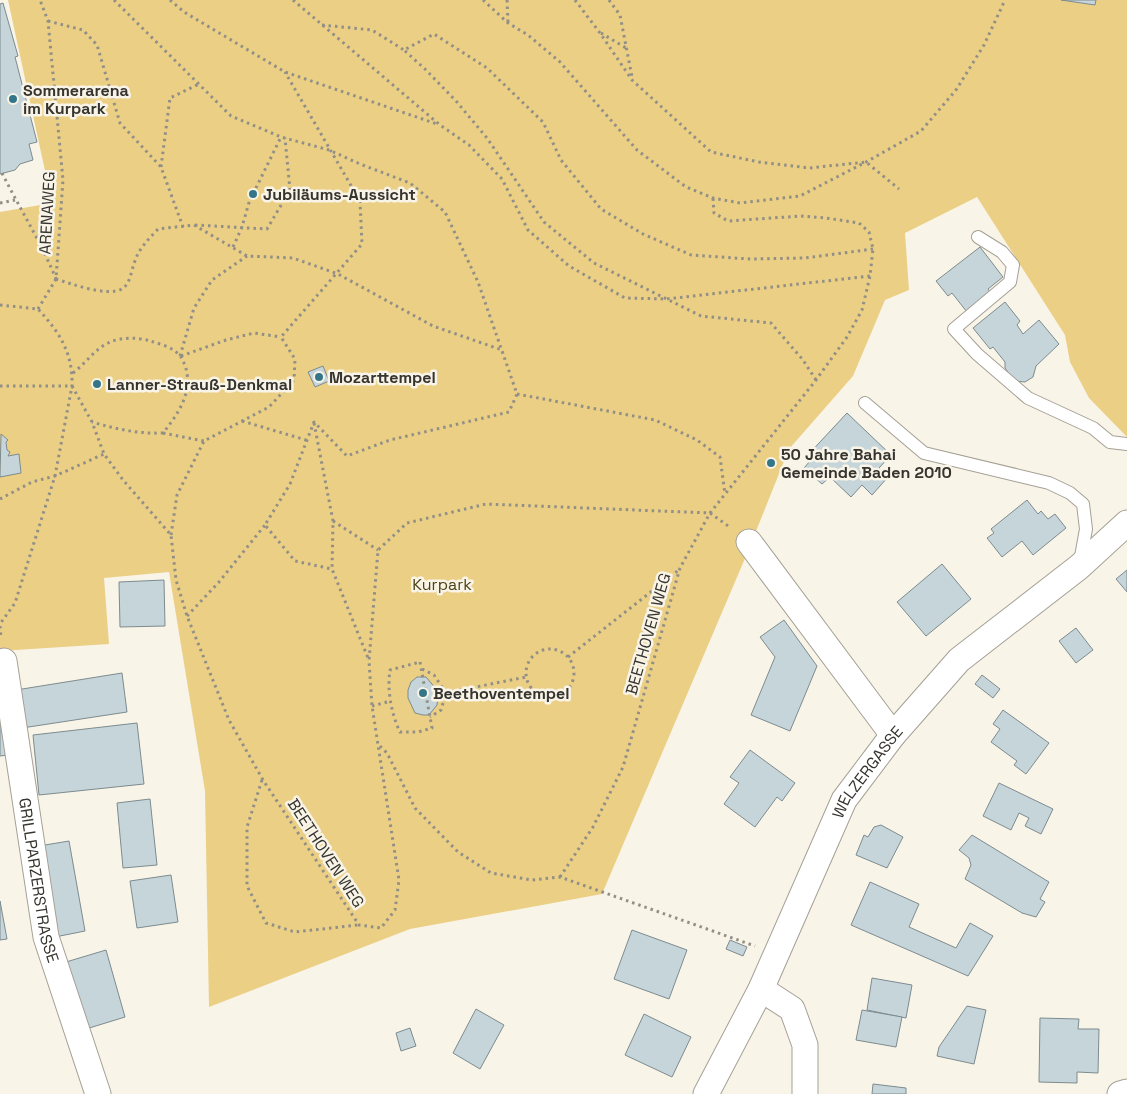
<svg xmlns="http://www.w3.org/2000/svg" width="1127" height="1094" viewBox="0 0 1127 1094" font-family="'Space Grotesk',sans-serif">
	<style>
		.green { fill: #ebcf85 }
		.building { fill: #c6d5da; stroke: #7d8b8f }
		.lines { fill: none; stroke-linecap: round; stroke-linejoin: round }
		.lane-casing { stroke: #a5a095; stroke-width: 14 }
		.street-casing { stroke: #a5a095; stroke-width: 27 }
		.path { stroke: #928f86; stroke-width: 3; stroke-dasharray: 2.5 4; stroke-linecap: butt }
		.lane { stroke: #fff; stroke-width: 12 }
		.street { stroke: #fff; stroke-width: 25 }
		.poi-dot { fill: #347588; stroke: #f9f4e8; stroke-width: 2 }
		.labels { text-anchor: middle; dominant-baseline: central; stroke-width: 5; stroke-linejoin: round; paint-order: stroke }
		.poi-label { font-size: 16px; font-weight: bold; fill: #36342f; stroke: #f9f4e8; text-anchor: start }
		.street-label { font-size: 16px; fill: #36342f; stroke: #f9f4e8 }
		.park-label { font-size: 16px; fill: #4f4014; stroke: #f9f4e8 }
	</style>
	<rect width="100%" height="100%" fill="#f9f4e8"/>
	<polygon class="green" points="8,0 1127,0 1127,437 1089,398 1070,362 1065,335 977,197 905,233 909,290 885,300 853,376 789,449 746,556 602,894 410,929 209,1007 205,791 169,572 104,578 109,644 0,651 0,212 52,203"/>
	<g class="building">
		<polygon points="1061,0 1096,0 1095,5"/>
		<polygon points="3,3 18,56 15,57 37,142 29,144 33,160 20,164 15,170 0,174 0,4"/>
		<polygon points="980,247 1003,277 988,289 991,293 967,312 952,293 948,296 936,281"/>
		<polygon points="1005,302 1020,321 1017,325 1023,334 1039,320 1059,344 1036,366 1033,377 1025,382 1014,381 1005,368 1005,362 993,347 990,349 973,328"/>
		<polygon points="323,366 329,381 315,387 308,372"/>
		<polygon points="847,413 891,455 879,468 888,477 872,495 862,485 851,497 830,477 822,484 804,468 810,461 806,457"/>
		<polygon points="1,434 8,440 6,442 7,450 10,452 8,456 19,454 21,473 0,477"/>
		<polygon points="1027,500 1038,514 1041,511 1048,519 1055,514 1066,528 1033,555 1022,541 1002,557 987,538 994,533 991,529"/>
		<polygon points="942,564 971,599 926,636 897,602"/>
		<polygon points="1127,570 1127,592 1116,579"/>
		<polygon points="164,580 165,626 120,627 119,582"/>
		<polygon points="784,620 817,666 790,731 751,715 775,657 760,637"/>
		<polygon points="1076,628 1093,650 1076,663 1059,641"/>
		<polygon points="122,673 127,712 22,728 16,690"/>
		<polygon points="982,675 1000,689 993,698 975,684"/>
		<polygon points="417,677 426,677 437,690 438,697 437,705 429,715 423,715 415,713 408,698 408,690 411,682"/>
		<polygon points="0,694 8,755 0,756"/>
		<polygon points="1003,710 1049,743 1026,774 1014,765 1017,761 991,742 1000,729 993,724"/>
		<polygon points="137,723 144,784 39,795 33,735"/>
		<polygon points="750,750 795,783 782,801 777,797 755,827 724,804 739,783 730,777"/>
		<polygon points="999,783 1053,809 1041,834 1025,826 1029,818 1019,813 1011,830 983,816"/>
		<polygon points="150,799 157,865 123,868 117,803"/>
		<polygon points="881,825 903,837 887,868 856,855 864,835 868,837 874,827"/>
		<polygon points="972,835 1049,882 1040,899 1045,902 1036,917 1022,913 965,879 971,865 969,858 959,850"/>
		<polygon points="69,841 85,931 55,937 39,846"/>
		<polygon points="171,875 178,922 137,928 130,881"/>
		<polygon points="870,882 919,904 909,927 956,948 970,923 993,936 968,976 851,925"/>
		<polygon points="0,901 7,939 0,940"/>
		<polygon points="632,930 687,950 669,999 614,979"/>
		<polygon points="730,940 747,947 743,956 726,949"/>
		<polygon points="106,950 125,1017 86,1029 66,962"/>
		<polygon points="872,978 912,985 906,1018 867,1010"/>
		<polygon points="967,1006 986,1010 974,1064 937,1056 939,1047"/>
		<polygon points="476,1009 504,1025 480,1069 453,1053"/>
		<polygon points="862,1010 902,1017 896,1047 856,1040"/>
		<polygon points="644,1014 691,1037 672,1077 625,1055"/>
		<polygon points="1040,1018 1079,1019 1078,1029 1099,1029 1098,1073 1077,1072 1077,1083 1039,1082"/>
		<polygon points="410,1028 416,1046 401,1051 396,1033"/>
		<polygon points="873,1084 906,1088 906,1094 872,1094"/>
	</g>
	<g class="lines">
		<defs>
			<g id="lane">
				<polyline points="978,237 1002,252 1013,265 1010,282 954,329 977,354 1028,398 1093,428 1110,442 1127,444"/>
				<polyline points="865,403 924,453 1049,483 1070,493 1083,504 1086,529 1080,562"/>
			</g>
			<g id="street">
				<polyline points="749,542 893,735"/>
				<path id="s1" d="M 4,661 L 46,937 L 98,1094"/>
				<polyline points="761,989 792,1009 805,1045 805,1094"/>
				<path id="s2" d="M 706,1094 L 761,989 L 844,800 L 893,735 L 959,660 L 1079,567 L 1127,523"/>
				<polyline points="1120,1094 1127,1092"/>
			</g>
		</defs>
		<use href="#lane" class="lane-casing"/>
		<use href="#street" class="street-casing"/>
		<g class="path">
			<polyline points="114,0 231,116 281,137 329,150 360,164 410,183 445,212 478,282 517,394 509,412 390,440 347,456 314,422 290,484 265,525 295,561 332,569"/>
			<polyline points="170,0 184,12 285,72 437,124"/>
			<polyline points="293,0 440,125 469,145 502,179 528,230 569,266 625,298 666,299 870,276"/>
			<polyline points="483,0 508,23 528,35 560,62 637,150 686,187 713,198 740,203 800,196 866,162 921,131 956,90 984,45 1005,0"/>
			<polyline points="507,0 508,22"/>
			<polyline points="575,0 600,33 632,80 711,152 759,162 809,168 866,162 899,189"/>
			<polyline points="609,0 620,15 632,77"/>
			<polyline points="48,21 83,30 97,45 120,123 161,167 183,227"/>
			<polyline points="322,25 372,30 404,50"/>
			<polyline points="601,33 626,48"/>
			<polyline points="161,167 170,98 199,84"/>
			<path d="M 2,173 C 20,209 41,242 56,279"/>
			<polyline points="253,194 281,137"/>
			<polyline points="0,203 15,200"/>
			<polyline points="195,225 267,229 290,190 285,138"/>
			<polyline points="233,247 242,227 250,199"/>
			<path d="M 56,279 C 72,284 107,297 122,289 C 130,284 131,272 134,264 C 138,249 148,240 158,229 L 194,225 L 247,256 L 293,258 L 338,274 L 433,326 L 502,350"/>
			<path d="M 0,305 L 38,309 C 60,333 73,353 72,386 L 55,476 L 15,603 L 0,624"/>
			<polyline points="38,309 56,279 63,180 48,21 40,0"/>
			<polyline points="180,356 194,308 212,280 247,256"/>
			<polyline points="181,356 226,340 254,333 281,337"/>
			<path d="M 73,373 C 85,364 94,350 108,343 C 120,337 137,337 150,341 C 160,344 173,347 180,356 C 182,358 183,361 184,363 C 195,389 179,413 163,433 C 138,434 116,429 92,422"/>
			<polyline points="816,380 803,360 771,323 701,316 594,263 544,222 487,138 456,101 426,70 404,50 434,34 487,68 543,122 561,160 601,209 643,234 691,255 750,259 805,258 873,249"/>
			<polyline points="0,386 72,386"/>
			<polyline points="72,386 92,422 104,454 123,480 171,535 176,580 187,616 229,720 263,780 359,925 381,928 395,910 399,880 372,706 369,661 378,550 407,523 486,504 710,513 731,528"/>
			<polyline points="517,394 655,420 697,440 720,457 725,494"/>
			<polyline points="242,421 306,440"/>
			<polyline points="314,423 333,521 332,569 368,658"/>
			<polyline points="163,433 204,441"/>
			<polyline points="0,499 32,482 55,476 104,454"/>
			<polyline points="333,521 378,550"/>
			<polyline points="171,535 177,495 204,441 269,407 294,380 295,359 281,337 362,244 360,201 285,72"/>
			<polyline points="187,616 219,582 265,525"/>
			<polyline points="0,626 1,638"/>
			<circle cx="550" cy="673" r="24"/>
			<polyline points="568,657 680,569"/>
			<path d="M 420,662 L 432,728 L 418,732 L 400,732 C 391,713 387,690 390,670 Z"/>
			<polyline points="422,669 434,675 446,693 441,710 430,717"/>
			<polyline points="446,693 526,677"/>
			<polyline points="372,706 391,701"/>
			<polyline points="380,746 387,753 415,808 458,852 491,873 532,880 560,877 755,946"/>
			<polyline points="262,780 247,827 247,886 266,923 295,932 358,925"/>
			<polyline points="560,877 593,827 623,767 680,568 710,513 816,380 847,337 862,310 870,276 873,249 869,232 859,223 826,218 801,216 728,221 714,213 713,198"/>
		</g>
		<use href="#lane" class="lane"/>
		<use href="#street" class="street"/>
	</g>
	<g class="poi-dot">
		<circle cx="13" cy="99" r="5"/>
		<circle cx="253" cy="194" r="5"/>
		<circle cx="319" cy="377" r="5"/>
		<circle cx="97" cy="384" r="5"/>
		<circle cx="771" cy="463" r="5"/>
		<circle cx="423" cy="693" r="5"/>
	</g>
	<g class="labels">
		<g class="poi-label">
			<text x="23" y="90">Sommerarena<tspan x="23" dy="18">im Kurpark</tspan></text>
			<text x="263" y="194">Jubiläums-Aussicht</text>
			<text x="329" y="377">Mozarttempel</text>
			<text x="107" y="384">Lanner-Strauß-Denkmal</text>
			<text x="781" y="454">50 Jahre Bahai<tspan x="781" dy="18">Gemeinde Baden 2010</tspan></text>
			<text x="433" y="693">Beethoventempel</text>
		</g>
		<g class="street-label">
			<text transform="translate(47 213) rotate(-87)">ARENAWEG</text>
			<text transform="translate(648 634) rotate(-74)">BEETHOVEN WEG</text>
			<text stroke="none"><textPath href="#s2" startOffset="361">WELZERGASSE</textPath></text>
			<text transform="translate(326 853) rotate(57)">BEETHOVEN WEG</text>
			<text stroke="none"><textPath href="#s1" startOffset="222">GRILLPARZERSTRASSE</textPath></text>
		</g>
		<g class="park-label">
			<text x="442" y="584">Kurpark</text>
		</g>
	</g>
</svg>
